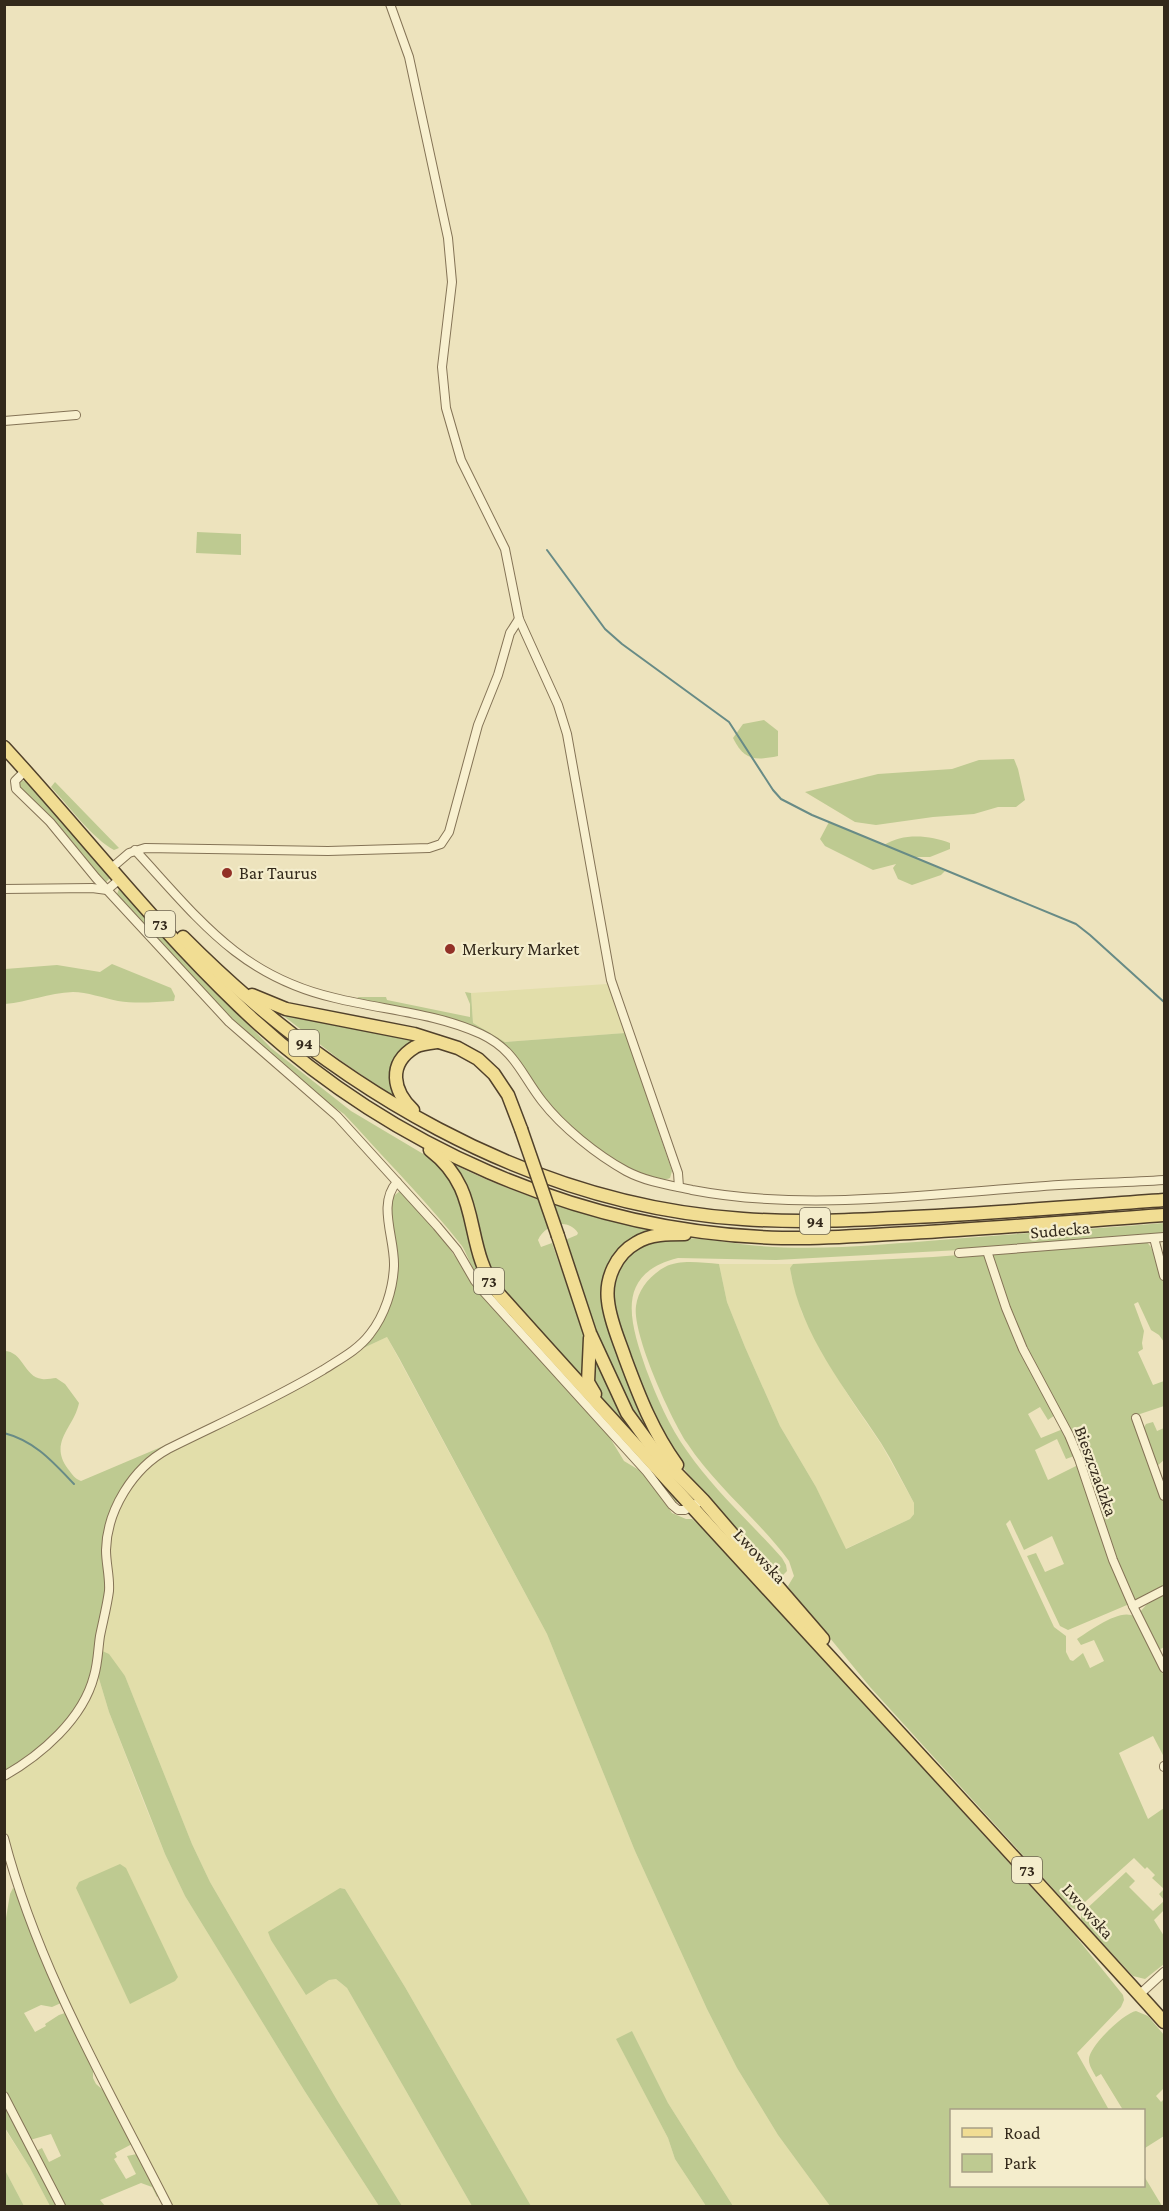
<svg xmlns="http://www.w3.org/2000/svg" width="1169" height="2211" viewBox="0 0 1169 2211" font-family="'Crimson Pro',serif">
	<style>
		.farmland { fill: #e2deaa }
		.green { fill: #beca91 }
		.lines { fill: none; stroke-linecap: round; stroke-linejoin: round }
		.stream { stroke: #688b86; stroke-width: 2 }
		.minor-casing { stroke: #847356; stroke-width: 10 }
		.primary-casing { stroke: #51412b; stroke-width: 15 }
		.minor { stroke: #f8f0cf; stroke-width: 8 }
		.primary { stroke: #f1dd93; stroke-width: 12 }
		.primary-bridge-casing { stroke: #51412b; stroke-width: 15; stroke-linecap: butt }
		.primary-bridge { stroke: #f1dd93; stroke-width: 12 }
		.poi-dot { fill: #923127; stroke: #f4edcc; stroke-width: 2 }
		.labels { text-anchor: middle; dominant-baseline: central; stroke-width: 4.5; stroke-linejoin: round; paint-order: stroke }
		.shield { fill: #f4edcc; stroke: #6d6450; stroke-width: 1.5 }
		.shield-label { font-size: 16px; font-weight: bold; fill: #33291b }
		.poi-label { font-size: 18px; fill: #33291b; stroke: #f4edcc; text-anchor: start }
		.street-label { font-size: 18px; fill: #33291b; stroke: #f4edcc }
	</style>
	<rect width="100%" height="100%" fill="#ede3bd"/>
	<g class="farmland">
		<polygon points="607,984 625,1033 505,1042 473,1024 471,993"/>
		<polygon points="719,1264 793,1264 790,1268 792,1279 802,1313 822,1353 853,1403 881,1444 914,1503 914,1514 910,1519 845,1549 816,1487 780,1426 745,1347 727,1302"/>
		<polygon points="387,1337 547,1634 635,1851 707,2009 737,2068 778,2135 830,2206 733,2206 668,2103 632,2031 617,2040 668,2138 675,2159 706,2206 531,2206 405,1987 345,1889 340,1888 329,1980 336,1979 347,1988 472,2206 402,2206 337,2100 210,1882 192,1844 125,1676 100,1650 110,1541 113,1526 123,1500 140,1474 159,1457 357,1351"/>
		<polygon points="97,1672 109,1712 144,1803 165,1854 185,1896 304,2090 379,2206 171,2206 61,1989 26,1903 5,1829 5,1780 31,1763"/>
		<polygon points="4,2128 30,2168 50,2206 24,2206 5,2170"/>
	</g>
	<g class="green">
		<polygon points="197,532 241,534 241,555 196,553"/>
		<path d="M 764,720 L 778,731 L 778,756 C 754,761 744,760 733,738 L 743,724 Z"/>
		<polygon points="1014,759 1018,769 1025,800 1016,807 998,807 974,814 933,817 876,825 855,822 805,792 878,774 952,769 979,760"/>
		<polygon points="20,779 26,782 44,801 111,877 106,882 99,878 86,859 19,787"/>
		<path d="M 55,782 L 119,848 L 114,850 C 94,840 67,804 51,787 Z"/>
		<path d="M 829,822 L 884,845 C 903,833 929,835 950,843 L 950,849 L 930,857 L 914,857 L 945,871 L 941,875 L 912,885 L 898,879 L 893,868 L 896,864 L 873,870 L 825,846 L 820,839 Z"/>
		<path d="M 119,889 L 122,889 L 209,984 L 271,1048 L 351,1111 L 425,1155 L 447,1173 L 460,1197 L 479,1271 L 679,1500 L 679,1502 L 674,1502 L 480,1283 C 474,1273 467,1254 462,1246 C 430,1205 393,1168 358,1129 L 344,1114 L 324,1100 L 236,1025 L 118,898 L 117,894 Z"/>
		<path d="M 112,964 L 171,988 L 175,996 L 174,1001 C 155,1002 137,1004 118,1001 C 103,998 87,992 73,992 C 48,993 28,1002 5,1004 L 5,969 L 57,965 L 100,972 Z"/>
		<path d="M 465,992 L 471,993 L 473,1023 L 505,1042 L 625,1033 L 672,1171 L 670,1178 C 642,1190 562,1124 546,1102 C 530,1081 521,1057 500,1041 C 467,1017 404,1010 365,1002 L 357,997 L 386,997 L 387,1000 L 470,1017 L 470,1004 Z"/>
		<path d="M 276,1010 L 420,1039 C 403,1058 383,1070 395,1098 L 340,1060 Z"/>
		<path d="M 453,1164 C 517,1196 584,1215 654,1231 L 640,1236 L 603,1289 L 665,1454 L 636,1420 L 600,1341 L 565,1240 L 577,1235 L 578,1233 C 568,1217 545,1224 538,1240 L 541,1247 L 552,1243 L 583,1332 L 586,1343 L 584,1382 L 493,1279 Z"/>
		<polygon points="400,1191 439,1234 469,1276 535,1355 544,1361 604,1428 624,1461 644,1473 672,1513 686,1519 692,1519 707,1532 1073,1933 1123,1995 1124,2000 1121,2007 1077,2053 1109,2110 952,2110 952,2186 1144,2186 1144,2176 1162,2206 830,2206 778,2135 737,2068 707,2009 635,1851 547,1634 399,1358 387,1337 357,1351 389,1302 392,1225 390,1199"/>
		<path d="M 1164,1223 L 1164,1234 L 996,1248 L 776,1260 L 678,1258 C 614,1274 630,1322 646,1369 C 657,1398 669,1426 687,1451 C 714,1490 751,1523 782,1558 L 786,1565 L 787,1571 L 780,1578 C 747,1541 709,1504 680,1463 C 656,1429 607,1322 613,1283 C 615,1272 621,1263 628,1255 C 656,1227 714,1241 749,1245 C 816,1252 885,1244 952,1239 C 1023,1233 1094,1229 1164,1223 Z"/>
		<path d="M 1146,1241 L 1151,1247 L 1164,1281 L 1164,1342 L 1159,1335 L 1151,1330 L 1138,1302 L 1134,1304 L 1144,1331 L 1142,1343 L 1143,1349 L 1138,1352 L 1153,1385 L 1164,1381 L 1164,1406 L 1131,1417 L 1164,1503 L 1164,1588 L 1139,1601 L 1132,1598 L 1115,1558 L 1086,1467 L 1055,1415 L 1048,1420 L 1040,1407 L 1028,1414 L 1041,1438 L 1063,1429 L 1074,1456 L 1066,1459 L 1057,1439 L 1035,1450 L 1048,1480 L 1078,1465 L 1128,1603 L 1127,1605 L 1068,1630 L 1060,1626 L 1027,1556 L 1036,1553 L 1045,1572 L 1064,1564 L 1052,1536 L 1024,1550 L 1010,1520 L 1006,1524 L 1054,1627 L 1066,1636 L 1066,1652 L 1070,1660 L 1073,1661 L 1083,1653 L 1090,1668 L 1104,1661 L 1094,1640 L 1081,1645 L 1077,1639 C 1090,1631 1121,1607 1135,1617 L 1164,1676 L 1164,1757 L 1153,1736 L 1119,1753 L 1148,1819 L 1164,1808 L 1164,1900 L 1159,1894 L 1164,1889 L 1152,1878 L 1155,1875 L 1147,1867 L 1145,1869 L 1134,1858 L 1076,1910 L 1069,1906 L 870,1687 L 789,1588 L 788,1586 L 794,1576 L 789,1561 C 758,1519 716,1487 687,1443 C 671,1419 632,1334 636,1306 C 638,1290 650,1275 665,1267 C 681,1259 702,1263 719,1264 L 727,1302 L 745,1347 L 780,1426 L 816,1487 L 846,1549 L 910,1519 L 914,1514 L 914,1503 C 903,1483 893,1462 881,1443 C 845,1388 800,1334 790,1268 L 793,1264 L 933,1257 Z"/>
		<path d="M 4,1351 C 23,1351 24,1377 42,1379 C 46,1380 52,1378 56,1378 L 65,1384 L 79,1403 C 74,1428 48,1442 68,1469 C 72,1474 75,1479 81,1481 L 180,1439 C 160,1449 144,1460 130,1477 L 106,1527 L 107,1586 L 94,1660 L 88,1688 L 76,1708 L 59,1730 L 38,1750 L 4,1773 Z"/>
		<path d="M 596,1361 L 610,1393 L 634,1431 L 633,1432 C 616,1414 585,1389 596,1361 Z"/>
		<polygon points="1153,1422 1157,1431 1164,1428 1164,1460 1157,1466 1143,1429 1146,1424"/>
		<polygon points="1164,1594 1164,1647 1159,1650 1140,1612 1147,1604"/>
		<polygon points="100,1650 109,1654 125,1676 192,1844 210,1882 337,2100 402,2206 379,2206 304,2090 185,1896 165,1854 109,1712 97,1672"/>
		<polygon points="120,1864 126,1868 178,1977 175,1981 130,2004 76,1888 79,1882"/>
		<polygon points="1126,1872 1135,1881 1129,1887 1153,1911 1164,1901 1164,1910 1154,1920 1164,1936 1164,1964 1145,1979 1133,1976 1081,1920 1081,1914"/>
		<polygon points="13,1888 17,1891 45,1969 61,2003 52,2007 41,2005 24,2013 35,2032 46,2026 45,2024 59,2015 65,2013 68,2016 93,2071 93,2078 96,2084 104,2091 132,2144 115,2153 117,2157 114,2159 126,2179 136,2174 127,2156 137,2154 159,2196 157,2197 152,2187 141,2183 100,2200 105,2206 63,2206 36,2151 42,2148 49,2162 61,2156 51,2134 30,2140 5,2091 4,1930 10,1894"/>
		<polygon points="340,1888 345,1889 405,1987 531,2206 472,2206 347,1988 336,1979 329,1980 306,1995 271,1940 268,1932"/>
		<path d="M 1136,2011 L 1148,2016 L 1164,2035 L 1164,2088 L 1156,2096 L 1161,2102 L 1164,2099 L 1164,2136 L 1145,2148 L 1144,2145 L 1144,2110 L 1123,2110 L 1101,2074 L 1096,2077 C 1093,2071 1089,2066 1089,2060 C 1088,2047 1124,2013 1136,2011 Z"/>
		<polygon points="632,2031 668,2103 733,2206 706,2206 675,2159 668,2138 616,2039"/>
		<polygon points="4,2101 58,2206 50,2206 30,2168 5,2128"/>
		<polygon points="5,2170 24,2206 5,2206"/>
	</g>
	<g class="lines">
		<g class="stream">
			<polyline points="547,550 605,629 622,644 729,722 773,790 781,799 812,815 1076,924 1090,935 1164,1002"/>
			<path d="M 4,1433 C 35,1441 53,1462 74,1484"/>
		</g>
		<defs>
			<g id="minor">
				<polyline points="390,4 409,57 448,238 452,282 442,367 446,408 461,460 505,549 519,619 558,705 567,734 611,980 678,1173 679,1187"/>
				<polyline points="4,421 76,415"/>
				<polyline points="26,770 15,781 16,789 50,822 96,878 229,1022 337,1116 437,1226 457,1250 475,1281 483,1291 647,1472 672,1505 678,1510 685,1510 703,1500"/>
				<path d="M 135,850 C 198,918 239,976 335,998 C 383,1010 436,1013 481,1034 C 515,1050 521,1074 542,1101 C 562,1127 597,1155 626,1171 C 647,1182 669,1185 692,1190 C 802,1211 921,1195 1032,1187 C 1076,1183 1120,1183 1164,1180"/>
				<polyline points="115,865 129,853 145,848 328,851 429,848 441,844 449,832 478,725 498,675 510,633 519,619"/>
				<polyline points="4,889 92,888 107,890 120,879"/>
				<polyline points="1154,1238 1164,1276"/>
				<polyline points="987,1251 1006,1308 1023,1349 1069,1435 1079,1459 1113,1560 1133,1606 1164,1668"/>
				<polyline points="959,1253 1164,1237"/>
				<polyline points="1136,1418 1164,1496"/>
				<polyline points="1133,1606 1164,1590"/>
				<polyline points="1164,1766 1164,1767"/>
				<path d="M 4,1776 C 41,1755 83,1719 94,1676 C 98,1663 98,1649 100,1636 C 103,1621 107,1606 109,1591 C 110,1577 106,1564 106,1550 C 107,1510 133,1468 168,1449 C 220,1423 273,1400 323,1370 C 340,1359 358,1350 370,1334 C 385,1315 393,1289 394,1266 C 395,1238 377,1204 397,1182"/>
				<path d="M 4,1838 C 38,1969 107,2086 168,2206"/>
				<polyline points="1140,1994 1164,1972"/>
				<polyline points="4,2096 61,2206"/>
			</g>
			<g id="primary">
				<path d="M 4,747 C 83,833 154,925 239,1006 C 384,1145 580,1233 782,1238 C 825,1239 868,1235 910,1233 C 995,1228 1080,1221 1164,1215"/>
				<path d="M 183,937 C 332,1087 528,1205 743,1219 C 800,1223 857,1220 914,1217 C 998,1213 1081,1206 1164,1200"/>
				<polyline points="252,995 286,1009 414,1034 458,1048 478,1059 494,1074 508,1095 521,1129"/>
				<path d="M 413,1110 C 393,1091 387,1064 415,1047 C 421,1044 430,1043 438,1042"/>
				<path d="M 430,1150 C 485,1192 461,1245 499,1294 C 718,1539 944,1778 1164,2022"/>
				<polyline points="558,1236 590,1333 627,1413 654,1450 703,1500 823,1639"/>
				<polyline points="590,1338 588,1382 595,1394"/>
				<path d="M 677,1465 C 653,1432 639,1396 625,1358 C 619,1340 610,1321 608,1301 C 605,1279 616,1254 636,1243 C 650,1234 669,1234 685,1234"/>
			</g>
		</defs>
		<use href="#minor" class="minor-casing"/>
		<use href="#primary" class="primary-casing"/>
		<use href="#minor" class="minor"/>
		<use href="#primary" class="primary"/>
		<defs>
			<polyline id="primary-bridge" points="521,1129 558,1236"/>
		</defs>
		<use href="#primary-bridge" class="primary-bridge-casing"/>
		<use href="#primary-bridge" class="primary-bridge"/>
	</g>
	<g class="poi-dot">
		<circle cx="227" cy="873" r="6"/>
		<circle cx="450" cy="949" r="6"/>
	</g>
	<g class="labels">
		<g class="shield">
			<rect x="145" y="911" width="30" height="26" rx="4.5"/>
			<rect x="289" y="1030" width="30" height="26" rx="4.5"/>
			<rect x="800" y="1208" width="30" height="26" rx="4.5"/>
			<rect x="474" y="1268" width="30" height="26" rx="4.5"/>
			<rect x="1012" y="1857" width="30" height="26" rx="4.5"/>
		</g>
		<g class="shield-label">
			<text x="160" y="924">73</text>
			<text x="304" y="1043">94</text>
			<text x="815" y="1221">94</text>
			<text x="489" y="1281">73</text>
			<text x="1027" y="1870">73</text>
		</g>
		<g class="poi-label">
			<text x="239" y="873">Bar Taurus</text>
			<text x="462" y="949">Merkury Market</text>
		</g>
		<g class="street-label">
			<text transform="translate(1060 1230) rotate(-5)">Sudecka</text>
			<text transform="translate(1096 1471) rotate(70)">Bieszczadzka</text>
			<text transform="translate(760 1556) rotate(47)">Lwowska</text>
			<text transform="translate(1088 1911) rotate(48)">Lwowska</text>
		</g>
	</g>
	<rect width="1169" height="2211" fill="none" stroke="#33291b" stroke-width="12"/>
	<rect x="950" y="2109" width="195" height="78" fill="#f4edcc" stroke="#a79f85" stroke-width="1.5"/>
	<rect x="962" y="2128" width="30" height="9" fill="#f1dd93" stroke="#a79f85" stroke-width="1.5"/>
	<text x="1004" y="2139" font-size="18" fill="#33291b">Road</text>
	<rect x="962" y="2154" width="30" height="18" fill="#beca91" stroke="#a79f85" stroke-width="1.5"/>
	<text x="1004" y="2169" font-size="18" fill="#33291b">Park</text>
</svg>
